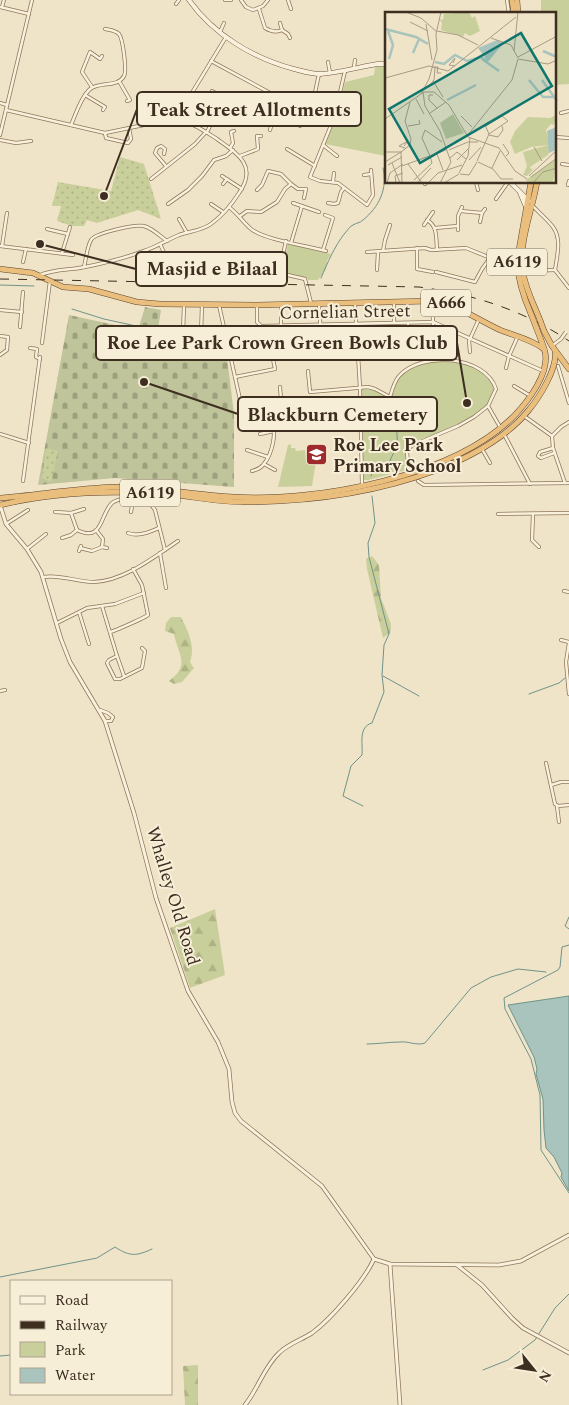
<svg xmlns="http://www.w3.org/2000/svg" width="569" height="1405" viewBox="0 0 569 1405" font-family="Spectral,serif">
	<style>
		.green { fill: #c9cf9b }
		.forest { fill: url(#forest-firs) }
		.cemetery { fill: url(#cemetery-stones) }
		.garden { fill: url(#garden-dots) }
		.water { fill: #a9c4bc; stroke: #6f938a }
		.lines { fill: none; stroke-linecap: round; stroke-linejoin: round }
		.stream { stroke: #6f938a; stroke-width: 1 }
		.minor-casing { stroke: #8d765c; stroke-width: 4 }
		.tertiary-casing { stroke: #8d765c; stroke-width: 4.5 }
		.secondary-casing { stroke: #6f573f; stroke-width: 5 }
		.trunk-casing { stroke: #5b4430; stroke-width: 6 }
		.minor { stroke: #faf1dc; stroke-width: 2.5 }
		.tertiary { stroke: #faf1dc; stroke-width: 3 }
		.secondary { stroke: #faf1dc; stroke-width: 4 }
		.trunk { stroke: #eabe7c; stroke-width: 5 }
		.rail { stroke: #3d2e20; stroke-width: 1; stroke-dasharray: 9 9; stroke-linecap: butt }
		.minor-bridge-casing { stroke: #8d765c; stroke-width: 4; stroke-linecap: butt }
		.trunk-bridge-casing { stroke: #5b4430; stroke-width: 6; stroke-linecap: butt }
		.minor-bridge { stroke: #faf1dc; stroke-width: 2.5 }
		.trunk-bridge { stroke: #eabe7c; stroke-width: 5 }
		.labels { text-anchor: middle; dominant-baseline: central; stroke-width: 4; stroke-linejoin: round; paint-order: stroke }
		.shield { fill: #f7eed8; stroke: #756857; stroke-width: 1 }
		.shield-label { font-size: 16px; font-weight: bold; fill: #3d2e20 }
		.street-label { font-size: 18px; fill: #3d2e20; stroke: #f7eed8 }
		.poi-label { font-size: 18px; font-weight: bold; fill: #3d2e20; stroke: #f7eed8; text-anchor: start }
		.inset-river { fill: none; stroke: #a9c4bc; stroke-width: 2.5 }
		.inset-road { fill: none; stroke: #a89b85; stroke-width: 1 }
		.view { fill: #0f766e; fill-opacity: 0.15; stroke: #0f766e; stroke-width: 2.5 }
		.inset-edge { fill: none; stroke: #3d2e20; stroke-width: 2.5 }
		.leader { fill: none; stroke: #3d2e20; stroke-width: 2 }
		.callout-dot { fill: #3d2e20; stroke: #f7eed8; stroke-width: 2 }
		.callout { fill: #f7eed8; stroke: #3d2e20; stroke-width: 2 }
		.callout-label { font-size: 19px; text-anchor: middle; font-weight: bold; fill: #3d2e20 }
	</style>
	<defs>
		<pattern id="forest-firs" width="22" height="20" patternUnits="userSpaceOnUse" patternTransform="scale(1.25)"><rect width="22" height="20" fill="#c9cf9b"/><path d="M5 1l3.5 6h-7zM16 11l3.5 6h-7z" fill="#aeb285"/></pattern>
		<pattern id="cemetery-stones" width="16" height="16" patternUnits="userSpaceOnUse" patternTransform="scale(1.25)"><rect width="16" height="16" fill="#bfc49a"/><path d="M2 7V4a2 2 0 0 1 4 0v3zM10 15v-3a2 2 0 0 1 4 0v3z" fill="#9ca07d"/></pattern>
		<pattern id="garden-dots" width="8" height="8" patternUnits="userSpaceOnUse" patternTransform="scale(1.25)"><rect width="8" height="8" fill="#c9cf9b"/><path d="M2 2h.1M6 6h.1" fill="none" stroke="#aeb285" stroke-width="1.8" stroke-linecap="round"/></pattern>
	</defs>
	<rect width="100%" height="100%" fill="#f0e4c8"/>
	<g class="green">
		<polygon points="541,0 569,0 569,84 555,85 555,14 541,14"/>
		<polygon points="375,67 386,67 386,156 325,144 336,119 345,82 374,75"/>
		<polygon points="288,244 331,254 327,261 326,269 318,280 308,280 307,278 282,272"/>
		<path d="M 436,361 C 454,362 477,363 489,378 C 492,381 493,386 495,389 L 490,401 L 486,406 L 470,418 L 441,432 L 413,442 L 405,454 L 407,470 L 368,480 L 364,480 L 362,389 L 376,391 L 387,398 L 392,397 C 392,373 416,365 436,361 Z"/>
		<polygon points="291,444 291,448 295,448 296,451 305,450 306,458 311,458 311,461 316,462 312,486 278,487 288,445"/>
	</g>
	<g class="forest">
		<polygon points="372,556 379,565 381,598 391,624 390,633 383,638 367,569 366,559"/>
		<path d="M 171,617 L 181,617 C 188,631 196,647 190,662 L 194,668 L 182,682 L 174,684 L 169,681 C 191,665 178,655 174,634 L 165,631 L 166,623 Z"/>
		<polygon points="215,909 225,975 190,988 170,928"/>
		<polygon points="198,1365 198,1405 185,1405 183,1366"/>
	</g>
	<polygon class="cemetery" points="145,307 161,310 157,336 225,341 234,414 234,487 115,478 38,485 69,315 138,330"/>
	<g class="garden">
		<polygon points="120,157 144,164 161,219 138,210 97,223 87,220 84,226 72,226 57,221 61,206 52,206 58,182 111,191"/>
		<polygon points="46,448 58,451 51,482 42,478"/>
	</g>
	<polygon class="water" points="569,996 569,1191 561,1177 562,1173 554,1157 546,1148 544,1130 543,1099 536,1074 537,1069 534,1057 508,1005"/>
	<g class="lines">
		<g class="stream">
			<path d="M 321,278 C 328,262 334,247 345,233 C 347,231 350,226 353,225 C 356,223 360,223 363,220 C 379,207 388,189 383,168"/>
			<polyline points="0,285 34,286"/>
			<polyline points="72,309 104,319 136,326"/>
			<polyline points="229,333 250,334 280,342 297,341 315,347"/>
			<polyline points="181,337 224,337"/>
			<polyline points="320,349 337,360"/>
			<path d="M 371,476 L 373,470 L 390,461 C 392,455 397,448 397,442 C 399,424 387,411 374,401"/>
			<polyline points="383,676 419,696"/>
			<polyline points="529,694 559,683 565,678"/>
			<path d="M 363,806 L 343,796 L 351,766 L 362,755 C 363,744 358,727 372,723 L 384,692 L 382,675 L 384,645 L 389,634 L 369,557 L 368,543 L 375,523 L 372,496"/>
			<polyline points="569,917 565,926 569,929"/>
			<polyline points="569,945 562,947 560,967 558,970 504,998 505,1009 531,1059 540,1095 541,1150 569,1193"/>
			<path d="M 367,1044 C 378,1044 389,1042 400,1042 C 409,1041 416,1046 425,1043 L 471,988 L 491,977 L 518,969 L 546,972"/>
			<path d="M 0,1277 L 97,1258 L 115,1247 C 130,1257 137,1256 152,1249"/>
			<polyline points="0,1356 11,1355"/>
			<polyline points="483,1370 508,1360 535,1340 555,1308 569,1294"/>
		</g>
		<defs>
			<g id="minor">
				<polyline points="225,0 231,0"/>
				<polyline points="241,0 246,7 253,10 263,6 268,0"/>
				<polyline points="288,0 291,9"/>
				<polyline points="507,0 509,14"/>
				<polyline points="176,4 179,0"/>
				<polyline points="0,7 29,14"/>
				<polyline points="2,7 4,0"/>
				<path d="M 259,9 L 265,28 C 270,31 276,33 282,30 L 280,23"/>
				<polyline points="282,30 288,34 290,38"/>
				<polyline points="220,32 224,23"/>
				<polyline points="211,61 274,95 274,116 270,130"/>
				<polyline points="328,62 330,73"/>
				<polyline points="354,67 355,60"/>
				<polyline points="345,71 334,118 310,177 320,181 338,183 367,205 373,195 371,170"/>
				<polyline points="119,81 130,100 127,101"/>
				<polyline points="92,87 82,72 90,52 100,59 102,56"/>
				<polyline points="212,91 272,124"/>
				<polyline points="85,95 105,107 103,110"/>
				<polyline points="0,103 7,105"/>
				<path d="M 6,110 L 105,133 L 168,120 C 186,118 203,130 217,139 C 238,154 258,166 239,193 C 232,204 222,216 211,224 C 201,231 190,231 179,235 C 167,240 156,247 144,251 C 125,258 105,263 85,267 C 71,270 54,269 40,275"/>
				<polyline points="561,113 569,111"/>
				<polyline points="178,120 187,101 226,37"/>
				<path d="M 71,125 C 76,114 80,99 89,90 C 98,81 118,88 124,76 C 127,71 123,39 119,34 C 115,30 110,30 105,29"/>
				<polyline points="300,126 313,102 319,74"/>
				<polyline points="207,132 210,126 209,122"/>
				<polyline points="105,133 106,138 128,143 131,139 129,128"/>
				<polyline points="0,135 32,0"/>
				<polyline points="555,137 569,138"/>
				<polyline points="0,140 16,143 31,141"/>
				<polyline points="323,145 337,156"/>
				<polyline points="230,148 233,143 231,132 234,131"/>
				<polyline points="287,149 315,166"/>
				<polyline points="164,154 165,149 161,146 157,148 155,153 166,166"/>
				<polyline points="240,156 258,149 257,136 261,136"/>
				<polyline points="562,164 569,165"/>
				<polyline points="364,175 371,174"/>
				<polyline points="222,176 242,189"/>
				<polyline points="151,179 195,144 206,132"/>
				<polyline points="333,182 334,173"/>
				<polyline points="476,182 478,190"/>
				<polyline points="223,184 227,179"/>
				<polyline points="425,184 427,182"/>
				<polyline points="568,185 569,181"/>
				<polyline points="257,190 262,185 268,171 281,174 291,184"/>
				<polyline points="496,199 508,182"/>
				<polyline points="293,203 319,212"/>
				<polyline points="328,203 334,204 338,203 341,192 344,188"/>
				<polyline points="168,204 188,190 202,176 214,160 226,156 233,150"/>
				<polyline points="211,204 223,212"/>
				<path d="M 533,206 C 539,213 547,219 553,227 C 562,239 557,256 555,270 L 569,288"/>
				<path d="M 229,207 C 237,213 243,222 251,229 C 265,240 308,246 326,251"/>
				<polyline points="461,211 482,213"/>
				<polyline points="240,216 247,211 261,212 277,202 285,189 291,184 298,189 306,189 304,198"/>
				<polyline points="179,219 187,233"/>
				<path d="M 427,220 C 438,226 436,239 437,250"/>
				<polyline points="480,222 482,213 485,209"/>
				<polyline points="424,225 433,212"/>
				<polyline points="435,228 457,226"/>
				<polyline points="47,229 68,234"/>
				<polyline points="458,230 458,216 462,207"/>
				<polyline points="286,241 279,273 305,279 311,303"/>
				<polyline points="291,243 302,206"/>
				<polyline points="160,244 168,261"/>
				<polyline points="0,246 73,255"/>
				<polyline points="2,246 7,213"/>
				<polyline points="417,248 417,269 433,272"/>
				<polyline points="323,250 333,218 325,215"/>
				<polyline points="383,251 385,240 390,225"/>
				<polyline points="367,252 425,248 431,250 466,248 493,259 517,261"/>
				<polyline points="62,253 70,227"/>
				<polyline points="23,262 26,249"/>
				<path d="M 84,267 C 86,259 87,247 91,240 C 95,233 135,224 144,226 C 152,228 160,236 167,241"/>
				<polyline points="377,270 378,252"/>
				<polyline points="524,271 555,270"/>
				<polyline points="436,272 475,282 482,269 490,258"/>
				<polyline points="432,301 435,359"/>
				<polyline points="394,303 394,323"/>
				<polyline points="355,304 360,388 362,485"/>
				<polyline points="219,305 241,404 256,414 269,419"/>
				<polyline points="257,305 257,322 261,326 433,322 543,371"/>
				<polyline points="281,305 281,326"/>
				<polyline points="0,310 22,312"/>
				<polyline points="408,323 408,344"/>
				<polyline points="20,327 23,292"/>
				<polyline points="183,333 184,305"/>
				<polyline points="201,334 202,305"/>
				<polyline points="320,335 357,333"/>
				<polyline points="0,336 8,337 7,350 0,355"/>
				<polyline points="42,343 50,281"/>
				<polyline points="553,345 561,339"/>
				<polyline points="30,348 37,349 36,357 40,359"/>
				<polyline points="230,351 261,346 262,352"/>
				<polyline points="470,352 469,341 479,319"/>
				<path d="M 289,357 C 329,357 320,335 319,304"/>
				<polyline points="558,366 569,403"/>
				<polyline points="506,368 509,356 518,336"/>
				<path d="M 308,371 L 310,392 L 368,387 L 375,389 L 390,397 C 392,390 394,382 399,376 C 421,351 485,355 496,389 L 488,406 L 474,417 L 458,426 L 411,446 L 407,453 L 409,472"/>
				<polyline points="235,377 275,369 273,359"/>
				<polyline points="514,386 529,395"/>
				<polyline points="488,406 500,427"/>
				<polyline points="293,407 360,404"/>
				<polyline points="246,408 251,404 281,399 280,387"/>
				<polyline points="524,416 552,436"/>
				<path d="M 269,419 C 277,412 285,418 292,423"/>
				<polyline points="248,426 256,414"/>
				<polyline points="293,430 361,426"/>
				<polyline points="0,434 29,443"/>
				<polyline points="260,434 274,431"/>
				<polyline points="504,434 530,484"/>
				<polyline points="553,448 540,452 538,456 541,458 554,453"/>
				<polyline points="482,449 490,463"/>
				<polyline points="247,450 268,457"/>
				<polyline points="264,464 275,470"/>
				<path d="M 252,471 C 256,470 260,469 263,465 C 272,455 279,429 269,419"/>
				<polyline points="23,481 40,357"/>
				<polyline points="418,481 424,485 569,483"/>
				<polyline points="565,483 553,448 552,436 561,427 569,422"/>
				<polyline points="55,512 71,513 84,509"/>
				<polyline points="131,512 133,500"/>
				<polyline points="498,514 569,513"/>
				<polyline points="533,514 532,540 539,547"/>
				<polyline points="6,524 28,510"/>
				<path d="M 77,530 C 103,543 100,514 112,503 C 122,495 149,499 155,510 L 165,550"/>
				<path d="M 128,533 C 138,537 149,532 159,528"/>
				<polyline points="62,538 71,535 77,530 71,513"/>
				<polyline points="102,547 107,548"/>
				<polyline points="80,548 92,551 102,547 103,539 96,530"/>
				<polyline points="27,549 46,534"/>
				<polyline points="79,551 81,546"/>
				<polyline points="160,553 166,588"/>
				<path d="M 44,577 C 59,574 77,582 94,582 C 124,581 154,557 178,541"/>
				<polyline points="564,591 569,592"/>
				<polyline points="102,606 117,656 109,660 107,663 115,679 120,679 142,668 145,651 142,648"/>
				<polyline points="79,612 89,644"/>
				<polyline points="57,623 87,608 115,604 144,593"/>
				<path d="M 110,632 C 115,631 146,617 148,615 L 142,585 L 133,569"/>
				<polyline points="561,640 569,642"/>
				<polyline points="569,643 566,662 569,694"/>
				<polyline points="117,656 124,676"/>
				<polyline points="0,691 5,690"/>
				<polyline points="100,710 108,713 113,717 111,721 106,721"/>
				<polyline points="546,763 555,804 558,806 569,805"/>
				<polyline points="551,785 561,782 569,782"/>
				<polyline points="557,806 559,822"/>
			</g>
			<g id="tertiary">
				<polyline points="0,505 6,524 27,549 41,572 61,639 70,662 105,721 134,813 156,898 188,991 218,1042 229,1069 232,1102 235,1113 241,1121 322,1186 374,1259"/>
				<polyline points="374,1259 390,1264 499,1265 521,1261 569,1235"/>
				<polyline points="390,1264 400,1405"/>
				<polyline points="457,1265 482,1285 512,1318 523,1328 569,1353"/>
				<path d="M 245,1405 C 258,1389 264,1367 279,1353 C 288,1344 301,1340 312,1333 C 331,1319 364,1281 374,1259"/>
			</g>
			<g id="secondary">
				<path d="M 189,0 C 214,35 253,58 294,69 C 302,71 311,74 320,74 C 339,73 359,67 377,64 L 386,64"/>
				<polyline points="510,182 529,201"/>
				<polyline points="520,193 526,207"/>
			</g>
			<g id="trunk">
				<polyline points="512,0 514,14"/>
				<polyline points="517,0 518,14"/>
				<path d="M 537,182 C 532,212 518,243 523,273 C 526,290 534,305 540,320"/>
				<path d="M 0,269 L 33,273 L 63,287 L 89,289 L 137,302 L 160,304 L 257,305 L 432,301 C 459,305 476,319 500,330 C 515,336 531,339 544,349"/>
				<path d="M 531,314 C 523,296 518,280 517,261 L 531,182"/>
				<polyline points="544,331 552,346 569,369"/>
				<path d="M 0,498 C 39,495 77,488 117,487 C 156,487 195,495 234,497 C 318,502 454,477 515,415 C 528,401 550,373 545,352 C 543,344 539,335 536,327"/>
				<path d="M 0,505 C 54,492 109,490 165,494 C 191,496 218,502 244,502 C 310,502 375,493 437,470 C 470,457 505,439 528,411 C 539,398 558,368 555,351"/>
			</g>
		</defs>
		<use href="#minor" class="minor-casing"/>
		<use href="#tertiary" class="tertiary-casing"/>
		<use href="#secondary" class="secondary-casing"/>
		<use href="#trunk" class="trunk-casing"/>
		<use href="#minor" class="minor"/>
		<use href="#tertiary" class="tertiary"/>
		<use href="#secondary" class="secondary"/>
		<use href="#trunk" class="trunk"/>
		<path class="rail" d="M 0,279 L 419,287 C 473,294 523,310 569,341"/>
		<defs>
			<polyline id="minor-bridge" points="561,339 566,332"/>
			<g id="trunk-bridge">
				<polyline points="531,314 536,327"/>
				<polyline points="540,320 544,331"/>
			</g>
		</defs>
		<use href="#minor-bridge" class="minor-bridge-casing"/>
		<use href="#trunk-bridge" class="trunk-bridge-casing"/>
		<use href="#minor-bridge" class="minor-bridge"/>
		<use href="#trunk-bridge" class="trunk-bridge"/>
	</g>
	<defs>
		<symbol id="school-square" viewBox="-11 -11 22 22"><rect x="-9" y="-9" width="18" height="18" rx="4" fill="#9e2a2b" stroke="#f7eed8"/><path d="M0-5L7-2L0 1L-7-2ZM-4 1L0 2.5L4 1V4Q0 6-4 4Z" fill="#fff"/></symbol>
	</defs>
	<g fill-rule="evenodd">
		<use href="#school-square" x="304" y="442" width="25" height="25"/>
	</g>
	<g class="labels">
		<g class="shield">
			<rect x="487" y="248.5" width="60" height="27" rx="4"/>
			<rect x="421" y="289.5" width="50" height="27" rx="4"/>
			<rect x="120" y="479.5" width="60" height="27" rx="4"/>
		</g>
		<g class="shield-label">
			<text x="517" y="262">A6119</text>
			<text x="446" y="303">A666</text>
			<text x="150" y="493">A6119</text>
		</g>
		<g class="street-label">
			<text transform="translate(345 312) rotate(-1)">Cornelian Street</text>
			<text transform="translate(173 896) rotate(73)">Whalley Old Road</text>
		</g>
		<g class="poi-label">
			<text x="333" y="445">Roe Lee Park<tspan x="333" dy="21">Primary School</tspan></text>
		</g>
	</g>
	<g transform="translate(385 12)">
		<rect width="171" height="171" fill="#f0e4c8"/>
		<path d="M 84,0 L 87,6 L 90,4 L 95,19 L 85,24 L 80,21 L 78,25 L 56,18 L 57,11 L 54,7 L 58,8 L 59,2 ZM 171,103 L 169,113 L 166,112 L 161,118 L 165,138 L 163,143 L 145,155 L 147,158 L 151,155 L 142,164 L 138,163 L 142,154 L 138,140 L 163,133 L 146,135 L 130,142 L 125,130 L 130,119 L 143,105 L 165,106 ZM 171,147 L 168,171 L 143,171 L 141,168 Z" fill="#c9cf9b"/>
		<path d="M 68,102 L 79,121 L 61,127 L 55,111 Z" fill="#bfc49a"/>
		<path d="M 112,28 L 118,31 L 102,48 L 93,36 ZM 171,115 L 171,138 L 164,141 L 162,119 Z" fill="#a9c4bc"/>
		<path class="inset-river" d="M 0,17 L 31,25 L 43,32M 3,19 L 8,33 L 4,47M 158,39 L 172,45M 28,41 L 34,27M 97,47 L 114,59M 50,50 L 59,52 L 70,43 L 82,49 L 96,45 L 102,49 L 117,31M 144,68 L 158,85 L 168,85M 157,68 L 172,89M 62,88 L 91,73"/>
		<path class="inset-road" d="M 21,0 L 36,6 L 52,20M 25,10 L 43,19M 41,12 L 47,48M 52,19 L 73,23 L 93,33M 106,26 L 126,33 L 133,46M 129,39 L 133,0M 133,45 L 172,24M 133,47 L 163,52 L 172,48M 68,51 L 70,46 L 64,53 L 70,54M 48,55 L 53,55 L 52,61 L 56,61M 63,63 L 77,55M 0,66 L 44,54 L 63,59 L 131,5M 48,69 L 58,85M 42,76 L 49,68 L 50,56M 38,80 L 40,94 L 55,119 L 66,150 L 55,171M 36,82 L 44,67 L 52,38 L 51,22 L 56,0M 48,83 L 44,83 L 44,88 L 52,96M 31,87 L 39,102M 45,101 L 61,90M 76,104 L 87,115M 0,107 L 39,80 L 49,80 L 64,93 L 83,125 L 114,136 L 130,159 L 142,167M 23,114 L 35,112 L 34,108M 101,114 L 117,104 L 123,109 L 104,122M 40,118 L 37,126 L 45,144M 40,118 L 57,130M 104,123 L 113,125 L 118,118 L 117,114M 82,124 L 127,68 L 133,47M 118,132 L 124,141 L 121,144M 19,134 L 23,129 L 14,134 L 20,136M 149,135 L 157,149M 64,138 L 83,130 L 93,130M 0,140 L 16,140M 52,142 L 58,158M 65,146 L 72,140 L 81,147M 72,148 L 83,137M 84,148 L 96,135M 92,149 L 104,122 L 100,113M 0,150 L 16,140M 93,150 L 108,157 L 116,167 L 128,167M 7,151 L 15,171M 23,152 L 37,171M 3,153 L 17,145M 17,154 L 61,138M 107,156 L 115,139M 74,161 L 83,144 L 85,126M 75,162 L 84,163 L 92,150M 144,164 L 172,138M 146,165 L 172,146M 29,168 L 47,151 L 45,144M 149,170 L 158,160 L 172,156M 2,171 L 5,161 L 18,152M 11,171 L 10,164 L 18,161M 17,171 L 16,140 L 25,133 L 26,127 L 20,109 L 25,90M 32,171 L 46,156M 43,171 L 53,161 L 77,153M 59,171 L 74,162"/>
		<path class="view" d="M 136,21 L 167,74 L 35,151 L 4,97 Z"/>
		<rect width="171" height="171" class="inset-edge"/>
	</g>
	<path class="leader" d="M104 196L137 109M40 244L136 269M467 403L457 343M144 382L238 414"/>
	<g class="callout-dot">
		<circle cx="104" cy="196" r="5"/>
		<circle cx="40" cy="244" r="5"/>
		<circle cx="467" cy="403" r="5"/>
		<circle cx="144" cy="382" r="5"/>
	</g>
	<g class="callout">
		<rect x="137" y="92" width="224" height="34" rx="5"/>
		<rect x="136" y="252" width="151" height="34" rx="5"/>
		<rect x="96" y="326" width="361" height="34" rx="5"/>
		<rect x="238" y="397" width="199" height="34" rx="5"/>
	</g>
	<g class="callout-label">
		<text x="249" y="116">Teak Street Allotments</text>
		<text x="212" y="275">Masjid e Bilaal</text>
		<text x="277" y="349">Roe Lee Park Crown Green Bowls Club</text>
		<text x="337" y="421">Blackburn Cemetery</text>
	</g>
	<rect x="10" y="1280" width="162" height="115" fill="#f7eed8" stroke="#ada18e"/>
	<rect x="20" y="1296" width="25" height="8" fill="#faf1dc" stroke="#ada18e"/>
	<text x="55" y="1305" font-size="15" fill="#3d2e20">Road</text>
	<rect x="20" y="1321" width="25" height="8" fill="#3d2e20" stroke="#ada18e"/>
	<text x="55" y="1330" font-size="15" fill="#3d2e20">Railway</text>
	<rect x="20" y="1342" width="25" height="15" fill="#c9cf9b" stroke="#ada18e"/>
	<text x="55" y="1355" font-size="15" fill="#3d2e20">Park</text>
	<rect x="20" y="1368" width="25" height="15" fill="#a9c4bc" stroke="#ada18e"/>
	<text x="55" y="1380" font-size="15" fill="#3d2e20">Water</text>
	<g transform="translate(534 1370) rotate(120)" stroke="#f7eed8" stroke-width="4" paint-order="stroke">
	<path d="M0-4L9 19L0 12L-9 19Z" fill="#3d2e20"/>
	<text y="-8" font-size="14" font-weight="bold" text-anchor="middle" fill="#3d2e20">N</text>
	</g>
</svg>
